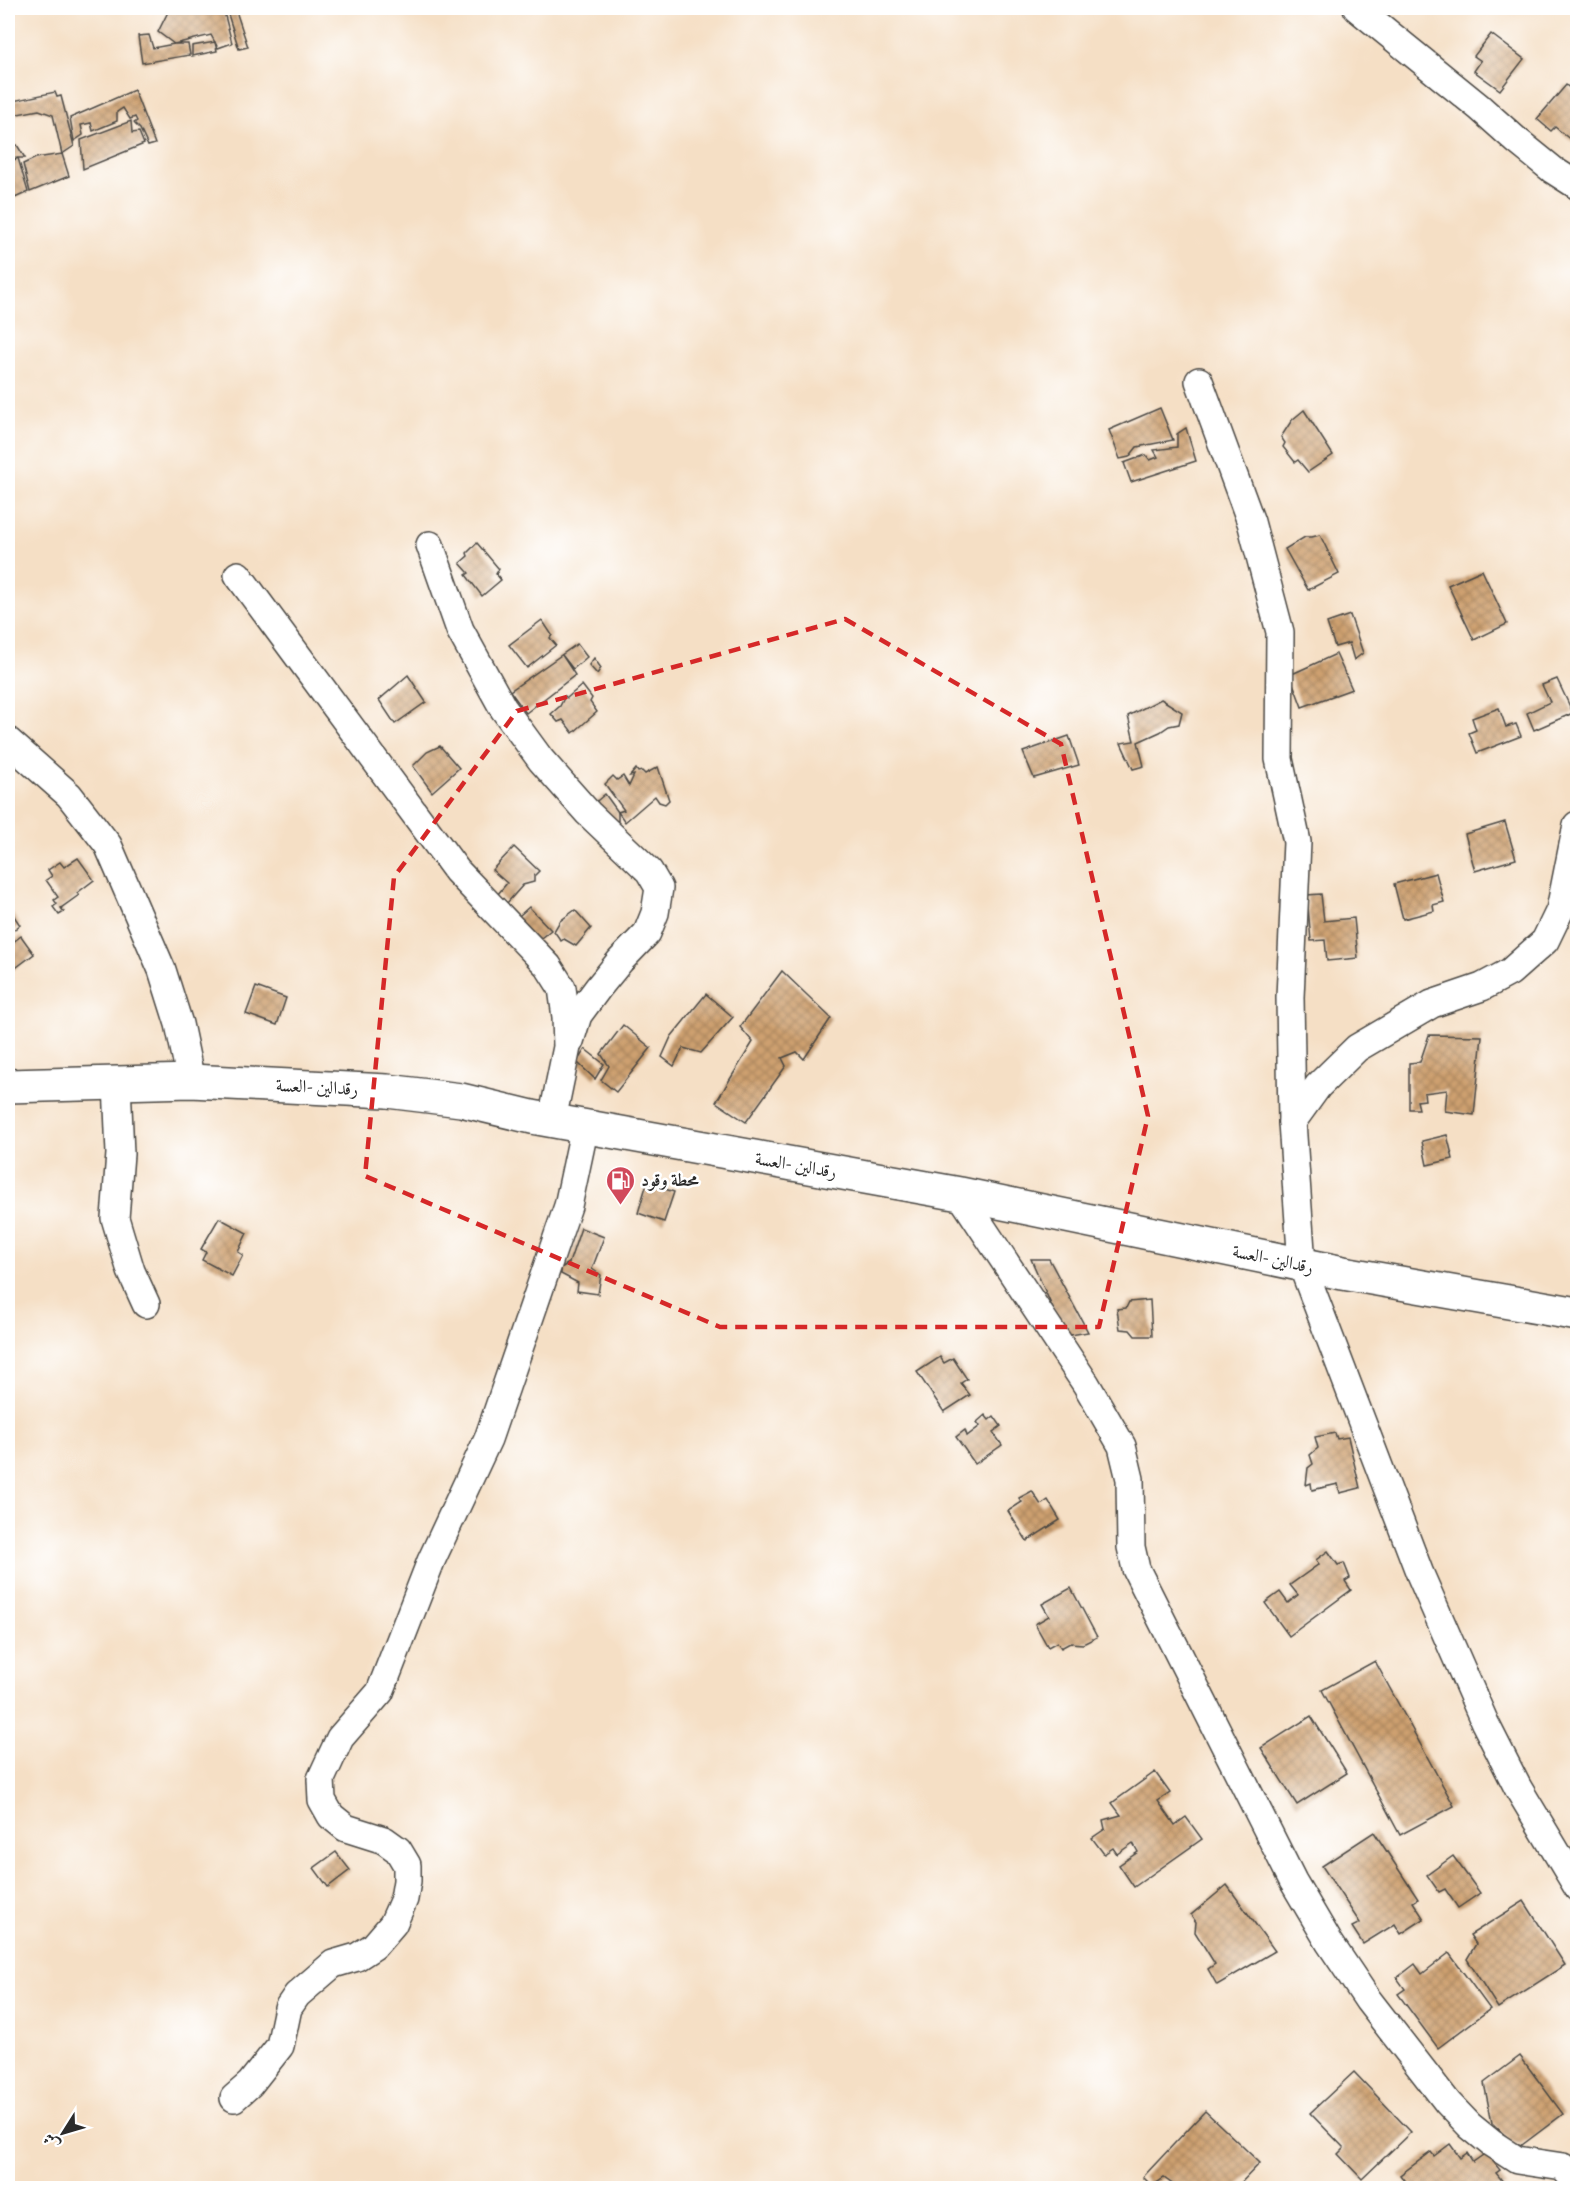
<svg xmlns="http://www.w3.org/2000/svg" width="1585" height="2196" viewBox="0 0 1585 2196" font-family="Alegreya,Amiri,serif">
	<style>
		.building { fill: url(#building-cross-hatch) }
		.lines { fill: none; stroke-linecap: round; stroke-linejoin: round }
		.minor-casing { stroke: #494642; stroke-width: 30 }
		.major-casing { stroke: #494642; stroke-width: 36 }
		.minor { stroke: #fff; stroke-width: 27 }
		.major { stroke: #fff; stroke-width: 33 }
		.marked { fill: none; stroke: #d62828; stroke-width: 4.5; stroke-dasharray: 12 8; stroke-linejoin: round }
		.labels { text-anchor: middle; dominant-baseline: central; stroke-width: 5; stroke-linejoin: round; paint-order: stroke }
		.street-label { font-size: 18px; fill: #2b2b2b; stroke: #fff }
		.poi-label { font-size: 18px; font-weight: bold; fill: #2b2b2b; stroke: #fff; text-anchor: start }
	</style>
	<defs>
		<pattern id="building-cross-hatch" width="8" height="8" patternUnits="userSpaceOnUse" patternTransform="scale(1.5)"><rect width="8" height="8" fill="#cea070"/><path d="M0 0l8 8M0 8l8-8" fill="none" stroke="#a7835c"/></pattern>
	</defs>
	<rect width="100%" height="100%" fill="#fff"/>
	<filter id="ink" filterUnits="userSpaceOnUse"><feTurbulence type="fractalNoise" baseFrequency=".0167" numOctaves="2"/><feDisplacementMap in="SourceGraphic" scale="12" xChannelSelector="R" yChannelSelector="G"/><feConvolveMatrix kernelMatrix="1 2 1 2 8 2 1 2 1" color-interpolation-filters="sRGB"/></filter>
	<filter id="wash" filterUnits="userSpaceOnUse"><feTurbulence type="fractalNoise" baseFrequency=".008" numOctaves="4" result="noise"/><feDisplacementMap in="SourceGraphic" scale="24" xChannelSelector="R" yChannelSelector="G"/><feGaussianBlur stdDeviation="1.35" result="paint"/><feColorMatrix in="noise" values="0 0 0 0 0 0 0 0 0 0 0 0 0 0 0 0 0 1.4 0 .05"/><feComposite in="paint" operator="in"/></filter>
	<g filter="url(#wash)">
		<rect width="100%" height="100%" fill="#f5dfc5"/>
		<g id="blocks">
			<g class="building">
				<polygon points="170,8 223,8 232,43 218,48 211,35 174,44 188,44 190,55 142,63 138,36 149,35 153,48 174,44 158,32"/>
				<polygon points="226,8 235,8 248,47 239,49"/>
				<polygon points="1491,34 1524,59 1500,90 1474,71 1481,61 1474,56"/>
				<polygon points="215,42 217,51 192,56 192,46"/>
				<polygon points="1566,85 1578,95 1578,146 1555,127 1551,131 1537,119"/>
				<polygon points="134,90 155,144 148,146 140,129 134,123 137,121 135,117 130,119 123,108 117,112 117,121 93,131 91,123 81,125 83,135 74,141 70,118"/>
				<polygon points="55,92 57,97 61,96 74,146 62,154 53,115 39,110 12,115 15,144 8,146 8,102"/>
				<polygon points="131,121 132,133 139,132 144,144 83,169 81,140"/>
				<polygon points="17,145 25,158 18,158 28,192 15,198 8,175 8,163 18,158 10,159 8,148"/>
				<polygon points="62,154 69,176 30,192 23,164 36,158"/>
				<polygon points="1160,408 1173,440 1137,447 1129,457 1120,459 1109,430"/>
				<polygon points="1304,410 1333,455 1308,472 1298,460 1295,462 1283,447 1285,443 1281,437 1292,420"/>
				<polygon points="1186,428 1196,461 1131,482 1124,463 1146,455 1150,460 1158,457 1154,450 1177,447 1177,434"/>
				<polygon points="1320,535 1339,574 1308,590 1285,549 1305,537 1312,537"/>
				<polygon points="477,543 499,569 496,574 501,580 482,596 466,575 469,573 460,563 468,556 467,553"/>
				<polygon points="1482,570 1507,624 1474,640 1448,585"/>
				<polygon points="1350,615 1363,653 1354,660 1349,643 1335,647 1327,623"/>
				<polygon points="542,620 552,635 550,638 556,645 527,668 509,645"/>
				<polygon points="577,644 587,657 573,669 562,655 575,675 526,713 510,691"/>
				<polygon points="1336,654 1352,689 1302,707 1290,675"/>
				<polygon points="594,658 601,668 597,674 589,665"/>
				<polygon points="408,675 426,702 395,724 379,700"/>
				<polygon points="1557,679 1573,713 1534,730 1527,713 1550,702 1542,685"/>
				<polygon points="582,685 592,698 590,702 597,712 573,733 563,720 558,722 551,714 560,706 565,696 567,698"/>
				<polygon points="1161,699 1182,712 1179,724 1169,726 1160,732 1138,742 1144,766 1133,769 1121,743 1134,741 1128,716"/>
				<polygon points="1499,708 1506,727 1516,724 1521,736 1477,753 1469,733 1476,730 1472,718"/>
				<polygon points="1069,736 1079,765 1034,778 1023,752"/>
				<polygon points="440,746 459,768 432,792 413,766 427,752"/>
				<polygon points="658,767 669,800 665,804 659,802 655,796 625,822 618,812 624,810 605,784 613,776 617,780 623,776 629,786 634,775 630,776 636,769 638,772 642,771 645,774"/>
				<polygon points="605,794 618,812 618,821 608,827 591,806"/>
				<polygon points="1505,822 1516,859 1475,871 1465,834"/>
				<polygon points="514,847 539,871 534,876 534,882 523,885 507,903 498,894 507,883 492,870"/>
				<polygon points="78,858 94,880 77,893 79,895 61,908 64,912 59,915 53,907 57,904 54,900 58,897 46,880 52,876 48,870 60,862 64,867"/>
				<polygon points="1436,873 1444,902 1433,905 1434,911 1403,919 1394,884"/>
				<polygon points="1321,894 1324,921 1354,918 1358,958 1327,961 1325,940 1311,941 1307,895"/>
				<polygon points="8,907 20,925 8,934"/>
				<polygon points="529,907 551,930 532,945 511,923"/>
				<polygon points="575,910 591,928 576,946 564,939 561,941 554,931 560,921"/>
				<polygon points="21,936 34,954 13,970 8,962 8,946"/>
				<polygon points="782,971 831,1018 804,1059 797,1052 782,1058 786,1066 746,1122 716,1102 753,1042 740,1027"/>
				<polygon points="256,987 286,998 277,1025 246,1014"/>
				<polygon points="706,994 733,1017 701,1053 683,1048 674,1066 662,1057 671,1037"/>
				<polygon points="623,1025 651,1048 616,1092 601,1080 609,1066 601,1054"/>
				<polygon points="1429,1035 1482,1036 1474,1115 1445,1111 1447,1090 1424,1093 1425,1100 1417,1101 1419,1109 1409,1109 1409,1063 1420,1062"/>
				<polygon points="585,1049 604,1064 595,1079 577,1062"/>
				<polygon points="1447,1135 1453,1159 1427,1165 1422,1141"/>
				<polygon points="647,1183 674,1192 664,1222 638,1213"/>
				<polygon points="219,1218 247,1233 238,1252 243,1255 232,1276 202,1260 206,1252 201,1249"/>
				<polygon points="581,1228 604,1237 592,1269 601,1275 598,1294 577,1291 578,1283 561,1274 561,1268 569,1263"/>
				<polygon points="1031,1259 1049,1259 1088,1332 1065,1336"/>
				<polygon points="1150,1300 1152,1336 1135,1336 1130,1330 1120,1329 1117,1309 1126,1308 1129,1302"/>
				<polygon points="940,1357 944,1363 953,1358 967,1379 961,1383 970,1395 944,1412 917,1372"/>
				<polygon points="985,1415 989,1420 994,1416 1001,1426 993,1432 1002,1445 975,1464 956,1437 965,1430 967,1436 980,1426 977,1422"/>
				<polygon points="1335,1433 1337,1439 1348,1437 1360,1488 1340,1493 1338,1484 1312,1490 1311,1483 1306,1485 1308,1468 1313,1464 1310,1455 1318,1448 1315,1437"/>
				<polygon points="1032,1491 1041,1505 1048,1500 1060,1520 1027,1541 1008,1511 1022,1502 1019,1498"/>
				<polygon points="1328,1551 1338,1565 1344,1563 1350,1578 1345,1581 1351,1590 1289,1636 1265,1603 1280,1592 1288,1603 1298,1595 1290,1585 1319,1564 1316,1560"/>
				<polygon points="1071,1588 1097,1637 1083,1644 1070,1643 1061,1648 1057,1642 1048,1647 1035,1624 1049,1616 1042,1604"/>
				<polygon points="1375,1661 1454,1806 1400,1835 1322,1690"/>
				<polygon points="1311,1716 1347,1773 1297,1805 1261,1748"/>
				<polygon points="1155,1772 1170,1793 1158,1801 1175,1825 1186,1817 1202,1839 1134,1887 1119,1865 1138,1852 1133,1843 1117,1854 1113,1848 1104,1854 1092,1838 1105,1829 1103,1820 1121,1815 1112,1803"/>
				<polygon points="1374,1832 1418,1899 1413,1902 1424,1919 1401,1934 1395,1924 1363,1944 1352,1927 1360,1923 1322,1866"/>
				<polygon points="336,1852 350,1870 328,1887 314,1868"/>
				<polygon points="1453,1856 1480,1893 1458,1908 1445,1889 1439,1892 1427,1875"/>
				<polygon points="1227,1885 1275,1951 1217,1985 1208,1969 1215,1964 1195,1932 1196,1922 1191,1915"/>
				<polygon points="1524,1901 1565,1965 1498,2008 1467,1959 1476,1944 1470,1935"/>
				<polygon points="1449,1953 1490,2009 1438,2048 1398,1994 1405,1989 1397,1978 1415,1964 1422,1974"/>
				<polygon points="1520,2056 1563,2114 1522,2145 1512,2142 1492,2123 1484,2083"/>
				<polygon points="1354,2072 1411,2132 1362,2179 1338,2154 1344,2148 1310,2113"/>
				<polygon points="1205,2111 1260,2163 1236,2188 1178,2188 1164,2178 1152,2186 1143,2177"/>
				<polygon points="1450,2144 1460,2158 1467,2153 1473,2162 1486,2153 1500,2170 1496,2173 1508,2188 1410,2188 1400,2175 1431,2152 1434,2156"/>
			</g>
		</g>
	</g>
	<g filter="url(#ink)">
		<use href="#blocks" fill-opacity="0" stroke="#494642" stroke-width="1.5"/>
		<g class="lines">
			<defs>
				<g id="minor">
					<polyline points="1357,8 1479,107 1516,140 1553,170 1578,186"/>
					<polyline points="1199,381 1251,522 1280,632 1279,759 1297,842 1290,997 1292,1122 1302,1265 1420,1574 1485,1723 1518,1788 1578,1888"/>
					<polyline points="430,545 460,630 503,708 541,760 588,813 649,871 659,888 655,913 647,933 620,961 598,988 578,1015 570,1041"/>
					<polyline points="238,575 457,871 548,966 562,988 566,1017 567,1047 552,1120"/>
					<polyline points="8,741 69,795 108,845 162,970 179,1024 191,1081"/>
					<polyline points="117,1083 120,1154 115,1218 131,1271 146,1304"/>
					<polyline points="1292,1122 1318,1086 1357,1048 1432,1004 1482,987 1510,972 1545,941 1560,910 1577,825"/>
					<polyline points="960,1194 1086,1384 1122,1446 1130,1479 1131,1547 1136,1569 1293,1881 1329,1942 1368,2000 1448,2103 1470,2126 1491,2143 1517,2160 1563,2167 1578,2184"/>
					<polyline points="234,2098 250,2084 280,2046 288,2008 297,1995 333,1964 357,1957 374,1946 393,1924 404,1899 407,1881 407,1865 398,1850 384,1840 346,1828 331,1816 322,1800 321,1779 340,1738 380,1692 431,1561 488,1439 568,1206 585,1126"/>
				</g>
				<polyline id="major" points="8,1086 191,1081 387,1091 461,1100 532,1117 960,1194 1343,1273 1578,1314"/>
			</defs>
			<use href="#minor" class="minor-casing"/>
			<use href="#major" class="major-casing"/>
			<use href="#minor" class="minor"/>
			<use href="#major" class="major"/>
		</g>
	</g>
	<path class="marked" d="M 845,619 L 1061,744 L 1148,1116 L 1099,1327 L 720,1327 L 365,1176 L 394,877 L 517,711 Z"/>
	<defs>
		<symbol id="fuel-pin" viewBox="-11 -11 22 30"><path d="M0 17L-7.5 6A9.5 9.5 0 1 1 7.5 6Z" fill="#d1495b" stroke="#fff"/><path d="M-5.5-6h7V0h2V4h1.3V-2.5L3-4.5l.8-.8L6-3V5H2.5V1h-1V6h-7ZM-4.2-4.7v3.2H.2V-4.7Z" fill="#fff"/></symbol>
	</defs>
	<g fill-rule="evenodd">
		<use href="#fuel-pin" x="604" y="1164" width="33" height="45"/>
	</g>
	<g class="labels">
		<g class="street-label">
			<text transform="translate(317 1087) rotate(3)">رقدالين -العسة</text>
			<text transform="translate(796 1165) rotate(10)">رقدالين -العسة</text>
			<text transform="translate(1273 1259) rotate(12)">رقدالين -العسة</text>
		</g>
		<g class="poi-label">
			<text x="641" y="1180">محطة وقود</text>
		</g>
	</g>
	<rect width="1585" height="2196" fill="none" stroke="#fff" stroke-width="30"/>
	<g transform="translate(63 2133) rotate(233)" stroke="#ffffff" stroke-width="4.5" paint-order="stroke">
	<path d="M0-4.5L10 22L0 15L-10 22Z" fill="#2b2b2b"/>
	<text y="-9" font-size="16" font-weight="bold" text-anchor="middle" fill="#2b2b2b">ش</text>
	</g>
</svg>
